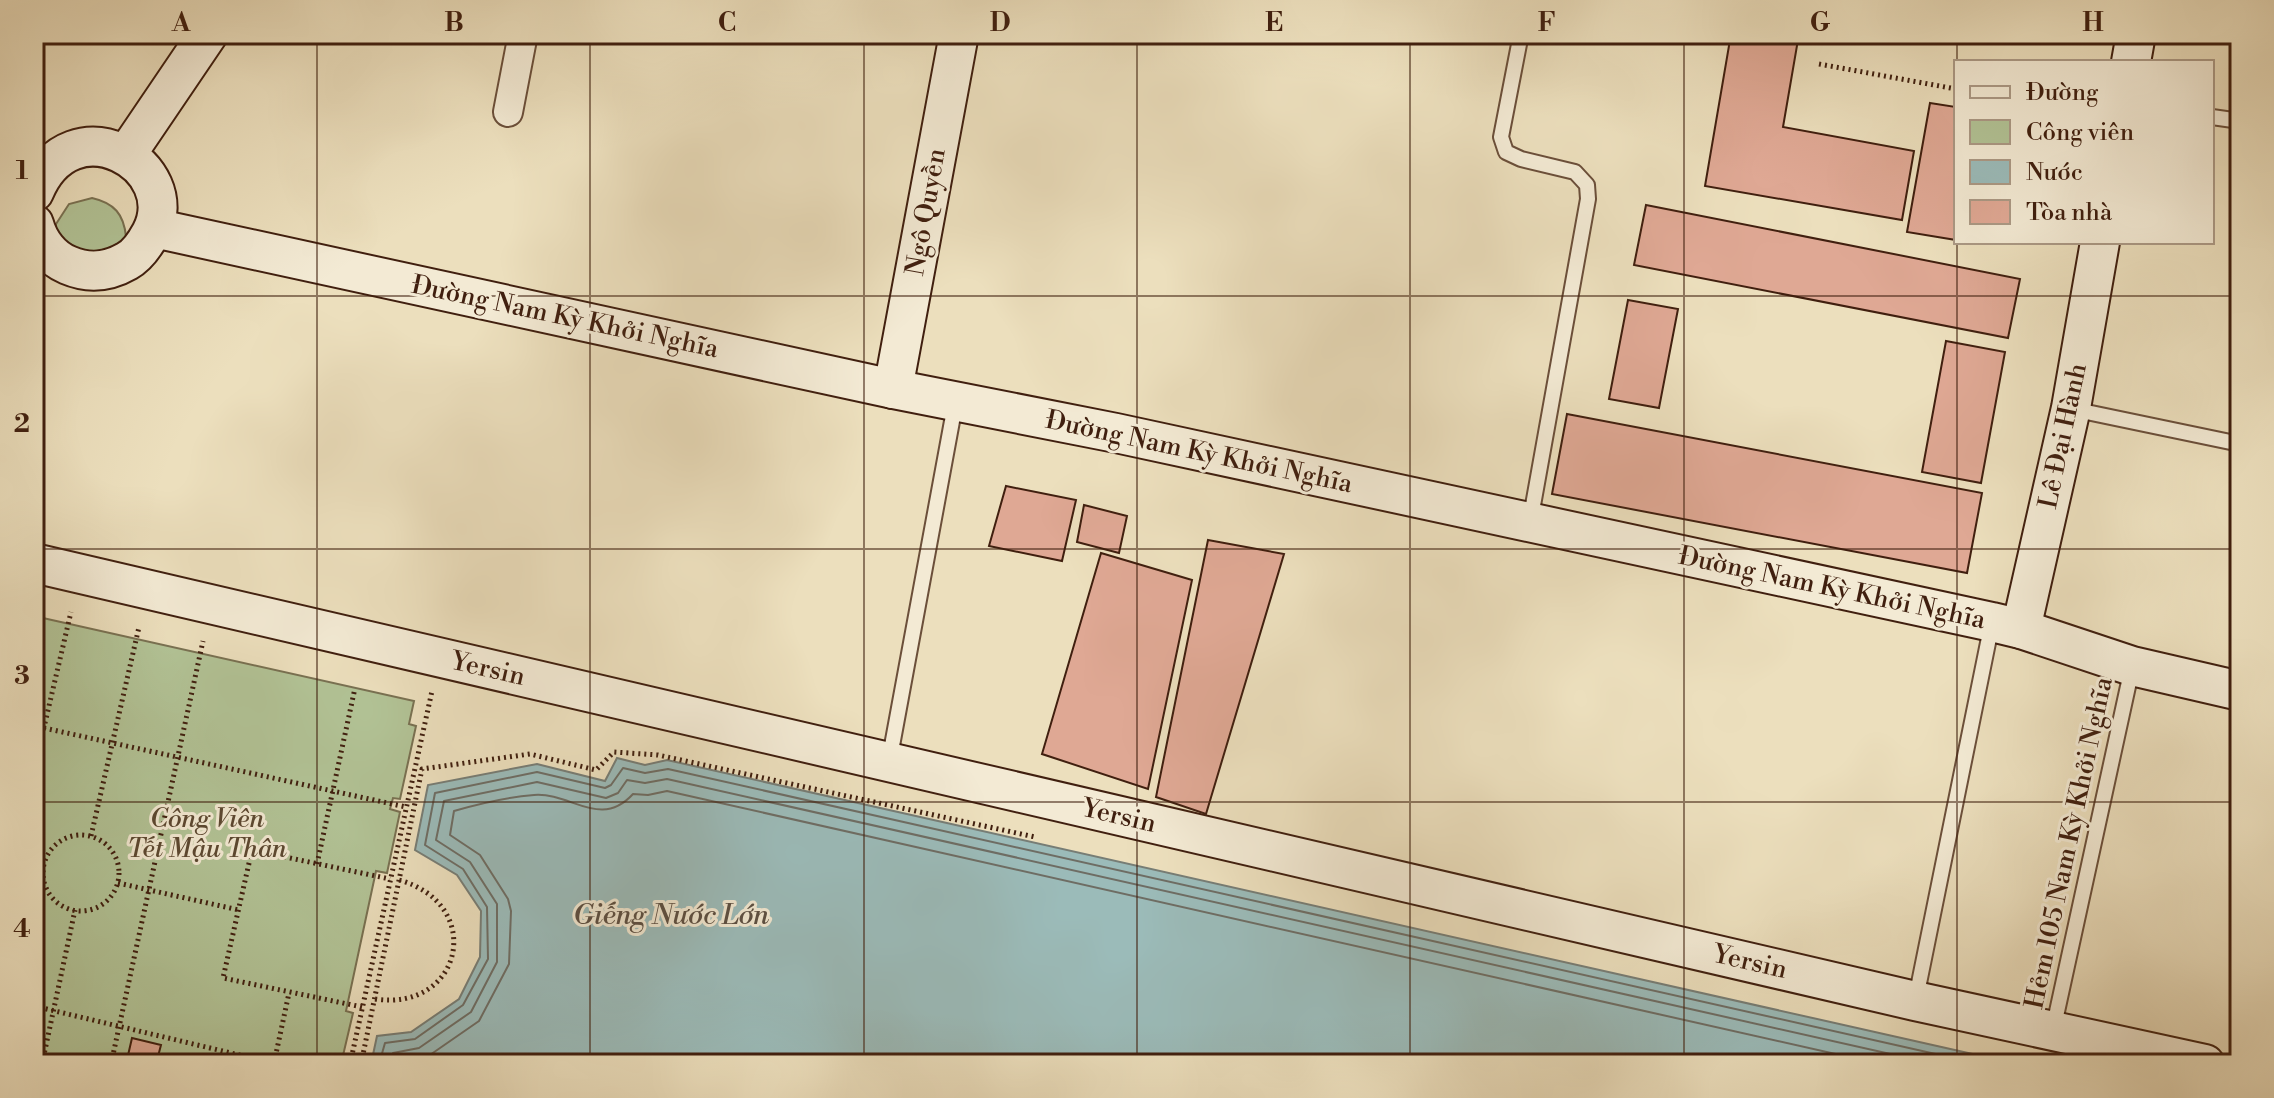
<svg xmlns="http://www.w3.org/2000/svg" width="2274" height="1098" viewBox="0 0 2274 1098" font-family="'Libre Bodoni',serif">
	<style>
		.green { fill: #b2c396; stroke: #797152; stroke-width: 2 }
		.water { fill: #9bbbb9; stroke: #777d75; stroke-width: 2 }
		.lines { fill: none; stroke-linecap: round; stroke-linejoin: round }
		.shore { stroke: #6e6d64; stroke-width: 2 }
		.building { fill: #dfa894; stroke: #401f0f; stroke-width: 2 }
		.lane-casing { stroke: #6b4f3a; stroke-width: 18 }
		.street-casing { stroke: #6b4f3a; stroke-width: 32 }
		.secondary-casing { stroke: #401f0f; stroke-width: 42 }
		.path { stroke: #401f0f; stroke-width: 5; stroke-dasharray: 2 4; stroke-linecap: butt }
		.lane { stroke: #f3ead4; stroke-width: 14 }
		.street { stroke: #f3ead4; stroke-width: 28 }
		.secondary { stroke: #f3ead4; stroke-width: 38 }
		.grid { fill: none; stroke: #401f0f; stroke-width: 2; stroke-opacity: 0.55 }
		.labels { text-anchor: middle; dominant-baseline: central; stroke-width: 6; stroke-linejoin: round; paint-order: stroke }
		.street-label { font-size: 26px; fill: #401f0f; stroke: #f3ead4 }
		.park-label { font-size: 26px; font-style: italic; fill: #5c4831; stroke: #f3ead4 }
		.water-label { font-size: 28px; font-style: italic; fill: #5b4e42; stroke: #f3ead4 }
		.neatline { fill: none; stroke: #401f0f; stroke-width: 3 }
		.grid-label { font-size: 26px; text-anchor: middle; font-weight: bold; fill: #401f0f }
	</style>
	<rect width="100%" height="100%" fill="#ecdfbd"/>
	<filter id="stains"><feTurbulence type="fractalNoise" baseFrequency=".0025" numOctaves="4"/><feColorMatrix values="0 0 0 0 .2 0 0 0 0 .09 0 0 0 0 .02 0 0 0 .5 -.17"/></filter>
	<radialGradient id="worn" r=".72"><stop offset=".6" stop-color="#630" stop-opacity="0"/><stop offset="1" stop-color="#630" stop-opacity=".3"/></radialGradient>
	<g class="green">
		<path d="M 92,198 C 114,203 124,214 126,237 L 96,268 L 55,236 L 56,224 L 69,204 Z"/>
		<polygon points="34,616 414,701 409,724 416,726 400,799 393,798 390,809 400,812 387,873 376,871 346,1011 353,1013 341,1064 34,1064"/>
	</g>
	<polygon class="water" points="617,758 645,765 667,760 2017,1064 371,1064 377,1036 411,1032 459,999 480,957 481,911 457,875 415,850 428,785 537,764 605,781"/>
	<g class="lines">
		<g class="shore">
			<polyline points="379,1064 385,1043 415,1039 463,1005 488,959 487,907 463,869 425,845 435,793 537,772 605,788 611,785 623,768 645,773 668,769 1980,1064"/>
			<polyline points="389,1064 393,1053 419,1048 471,1012 497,962 497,904 470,862 436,840 444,801 537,782 606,798 618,793 627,780 645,783 667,779 1935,1064"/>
			<path d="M 402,1064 L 427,1057 L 479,1021 L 509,964 L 511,911 L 508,899 L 480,855 L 450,835 L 454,811 C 478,804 509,797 534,795 C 571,792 600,830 633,794 L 648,795 L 667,791 L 1880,1064"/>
		</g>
	</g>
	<g class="building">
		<polygon points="1731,34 1799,34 1783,127 1914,151 1902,220 1705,186"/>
		<polygon points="1930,103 1956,107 1956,240 1907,232"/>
		<polygon points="1646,205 2020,279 2008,338 1634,265"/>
		<polygon points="1628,300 1678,309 1659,408 1609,399"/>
		<polygon points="1946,341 2005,352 1981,483 1922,472"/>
		<polygon points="1567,414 1982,493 1967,573 1552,494"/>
		<polygon points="1006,486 1076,500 1062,561 989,546"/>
		<polygon points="1084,505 1127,516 1119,553 1077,542"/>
		<polygon points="1208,540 1284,554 1206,814 1156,797"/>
		<polygon points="1101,553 1192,580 1148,789 1042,754"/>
		<polygon points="132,1038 161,1045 156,1064 126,1064"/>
	</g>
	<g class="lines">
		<defs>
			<g id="lane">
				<polyline points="1521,34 1501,137 1506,152 1521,159 1575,172 1587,185 1588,199 1530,522"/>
				<polyline points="2212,117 2240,121"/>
				<polyline points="2072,409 2240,444"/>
				<polyline points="889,762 955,405"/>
				<polyline points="1916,998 1992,623"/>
				<polyline points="2053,1030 2132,668"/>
			</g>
			<polyline id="street" points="508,112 523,34"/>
			<g id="secondary">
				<polyline points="2131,62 2136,34"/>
				<polyline points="126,155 208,34"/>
				<path d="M 34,192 C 72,100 186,166 151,233 C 145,244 138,255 127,261 C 108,272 89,274 68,265 C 51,258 39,242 34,224"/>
				<polyline points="154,228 893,389 1116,433 1992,622 2021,629 2132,666 2240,691"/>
				<polyline points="893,389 959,34"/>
				<polyline points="34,563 1915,1001 2205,1064"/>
				<polyline points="2021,629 2071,408 2100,242"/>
			</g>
		</defs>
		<use href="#lane" class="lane-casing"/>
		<use href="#street" class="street-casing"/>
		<use href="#secondary" class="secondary-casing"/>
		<g class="path">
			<polyline points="1819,64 1956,89"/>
			<polyline points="44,728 406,807"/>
			<polyline points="34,770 71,612"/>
			<circle cx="81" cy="873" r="38"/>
			<polyline points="91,836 139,627"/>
			<polyline points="317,864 355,688"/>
			<polyline points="118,883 239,910"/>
			<path d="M 375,999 C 463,1012 486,904 399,880"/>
			<polyline points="34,1006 277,1064"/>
			<polyline points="362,1007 223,978 252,850 390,879"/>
			<polyline points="274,1063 289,993"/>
			<polyline points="42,1064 75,910"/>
			<polyline points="111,1064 203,641"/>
			<polyline points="350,1064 432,691"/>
			<polyline points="361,1064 422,769 530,754 596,770 614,752 658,755 1035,837"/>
		</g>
		<use href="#lane" class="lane"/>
		<use href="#street" class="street"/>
		<use href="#secondary" class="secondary"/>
	</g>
	<path class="grid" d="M 317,34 L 317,1064M 590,34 L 590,1064M 864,34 L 864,1064M 1137,34 L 1137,1064M 1410,34 L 1410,1064M 1684,34 L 1684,1064M 1957,34 L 1957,62M 1957,242 L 1957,1064M 34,296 L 2240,296M 34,549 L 2240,549M 34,802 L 2240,802"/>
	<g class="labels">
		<g class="street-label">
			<text transform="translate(926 212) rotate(-80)">Ngô Quyền</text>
			<text transform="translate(565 317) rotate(12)">Đường Nam Kỳ Khởi Nghĩa</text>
			<text transform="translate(2063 436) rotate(-78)">Lê Đại Hành</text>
			<text transform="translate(1199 452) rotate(12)">Đường Nam Kỳ Khởi Nghĩa</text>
			<text transform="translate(1832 588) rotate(12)">Đường Nam Kỳ Khởi Nghĩa</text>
			<text transform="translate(488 669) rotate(13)">Yersin</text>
			<text transform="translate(1119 816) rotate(13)">Yersin</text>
			<text transform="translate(2069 843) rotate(-78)">Hẻm 105 Nam Kỳ Khởi Nghĩa</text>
			<text transform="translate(1750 962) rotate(13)">Yersin</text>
		</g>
		<g class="park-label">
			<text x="207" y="819">Công Viên<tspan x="207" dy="30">Tết Mậu Thân</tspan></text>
		</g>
		<g class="water-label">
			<text x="671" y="915">Giếng Nước Lớn</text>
		</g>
	</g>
	<rect width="2274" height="1098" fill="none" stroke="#ecdfbd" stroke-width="88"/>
	<rect x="1954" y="60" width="260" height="184" fill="#f3ead4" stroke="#ab9985" stroke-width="2"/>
	<rect x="1970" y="86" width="40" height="12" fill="#f3ead4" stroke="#ab9985" stroke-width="2"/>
	<text x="2026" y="100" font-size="24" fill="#401f0f">Đường</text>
	<rect x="1970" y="120" width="40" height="24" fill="#b2c396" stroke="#ab9985" stroke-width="2"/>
	<text x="2026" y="140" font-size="24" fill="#401f0f">Công viên</text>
	<rect x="1970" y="160" width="40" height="24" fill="#9bbbb9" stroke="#ab9985" stroke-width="2"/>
	<text x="2026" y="180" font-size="24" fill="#401f0f">Nước</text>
	<rect x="1970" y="200" width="40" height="24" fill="#dfa894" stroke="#ab9985" stroke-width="2"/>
	<text x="2026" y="220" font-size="24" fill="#401f0f">Tòa nhà</text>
	<rect x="44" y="44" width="2186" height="1010" class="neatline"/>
	<g class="grid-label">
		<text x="181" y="31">A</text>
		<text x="454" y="31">B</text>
		<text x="727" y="31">C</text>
		<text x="1000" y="31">D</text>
		<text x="1274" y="31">E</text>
		<text x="1547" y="31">F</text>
		<text x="1820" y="31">G</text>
		<text x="2093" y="31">H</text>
		<text x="22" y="179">1</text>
		<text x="22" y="432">2</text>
		<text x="22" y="684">3</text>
		<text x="22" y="937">4</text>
	</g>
	<rect width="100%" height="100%" filter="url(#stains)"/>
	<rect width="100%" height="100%" fill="url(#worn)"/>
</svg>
